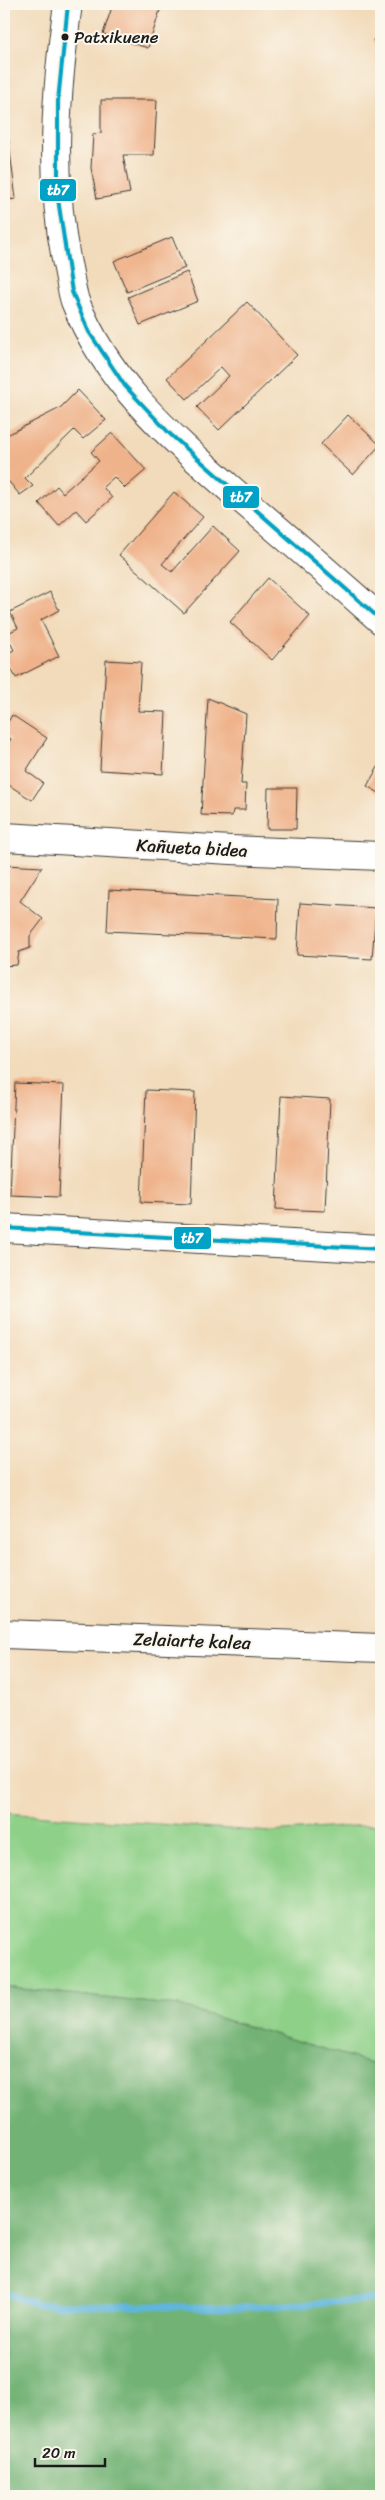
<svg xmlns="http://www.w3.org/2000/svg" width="385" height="2500" viewBox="0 0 385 2500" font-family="Sriracha,sans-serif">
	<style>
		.green { fill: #8ed088; stroke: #557652 }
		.forest { fill: #72b274; stroke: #476748 }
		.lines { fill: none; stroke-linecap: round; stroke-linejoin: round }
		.stream { stroke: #5fb6dc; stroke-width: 7 }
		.building { fill: #efb38b }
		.minor-casing { stroke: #3c3934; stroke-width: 30 }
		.minor { stroke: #fff; stroke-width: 28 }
		.bus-1-casing { stroke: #fbf7ec; stroke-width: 8 }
		.bus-1 { stroke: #01a2c5; stroke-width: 4 }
		.bus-dot { fill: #1c1c1c; stroke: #fbf7ec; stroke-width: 2 }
		.labels { text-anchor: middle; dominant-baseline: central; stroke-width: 4; stroke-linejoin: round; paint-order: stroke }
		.bus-label { font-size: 17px; fill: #1c1c1c; stroke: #fbf7ec; text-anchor: start }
		.street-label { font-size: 18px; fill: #1c1c1c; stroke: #fbf7ec }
		.line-badge { stroke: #fbf7ec; stroke-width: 2 }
		.badge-label { font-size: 14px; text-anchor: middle; font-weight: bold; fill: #fff }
	</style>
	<rect width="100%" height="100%" fill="#fbf7ec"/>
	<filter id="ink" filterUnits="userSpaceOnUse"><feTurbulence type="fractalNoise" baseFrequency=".02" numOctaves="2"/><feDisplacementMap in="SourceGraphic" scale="10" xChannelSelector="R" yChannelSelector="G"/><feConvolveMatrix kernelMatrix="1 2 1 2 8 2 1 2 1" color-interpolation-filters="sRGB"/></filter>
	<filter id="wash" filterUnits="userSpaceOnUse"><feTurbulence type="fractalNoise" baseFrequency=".0096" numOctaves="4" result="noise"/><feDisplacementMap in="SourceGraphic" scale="20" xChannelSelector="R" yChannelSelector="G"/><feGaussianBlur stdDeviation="1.12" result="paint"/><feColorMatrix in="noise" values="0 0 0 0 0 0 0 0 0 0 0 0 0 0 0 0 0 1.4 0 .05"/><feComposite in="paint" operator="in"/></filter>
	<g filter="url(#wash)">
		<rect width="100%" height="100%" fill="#f2dbbb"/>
		<polygon class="green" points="4,1813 271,1832 381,1824 381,2066 179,2006 4,1987"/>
		<polygon class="forest" points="4,1987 179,2006 381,2066 381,2496 4,2496"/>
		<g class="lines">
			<polyline class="stream" points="4,2293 37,2304 234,2308 381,2299"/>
		</g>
		<g id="blocks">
			<g class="building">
				<polygon points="113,4 162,4 148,48 103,34"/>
				<polygon points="381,34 381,50 373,40"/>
				<polygon points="101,100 157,100 154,155 123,155 130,193 97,199 91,168 93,134 101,133"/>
				<polygon points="4,120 6,120 16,199 4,200"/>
				<polygon points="172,237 185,268 127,292 114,261"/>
				<polygon points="187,272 198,301 140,325 128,297"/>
				<polygon points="247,302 297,355 219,430 197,407 229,376 221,367 187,399 167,378"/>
				<polygon points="78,390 106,420 83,439 74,430 25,478 33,486 20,495 4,476 4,439 9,434 60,408"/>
				<polygon points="348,415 380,445 353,475 321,444"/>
				<polygon points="112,433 146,470 125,488 114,477 103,487 112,498 86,521 76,510 59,526 39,503 57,486 63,493 99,461 91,452"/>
				<polygon points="174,492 203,517 162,564 172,572 213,526 240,551 184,613 119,555"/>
				<polygon points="268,578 310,616 272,660 230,622"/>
				<polygon points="50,592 59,610 41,620 59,656 16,678 4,655 14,650 6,634 18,628 10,612"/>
				<polygon points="106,660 141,662 138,711 166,712 163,774 100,770"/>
				<polygon points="208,698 246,714 241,784 246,784 245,810 233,810 232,816 201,815"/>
				<polygon points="12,715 47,738 26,771 43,783 32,800 4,782 4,763 6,760 4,758 4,750 11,739 4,734 4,729"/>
				<polygon points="381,762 381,794 367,786"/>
				<polygon points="268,788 297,788 296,829 267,829"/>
				<polygon points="4,865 42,867 20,901 43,919 30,936 30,948 19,952 17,965 4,966"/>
				<polygon points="109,890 278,899 277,939 107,931"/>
				<polygon points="300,903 376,908 372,959 297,955"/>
				<polygon points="15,1083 64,1085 59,1197 10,1195"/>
				<polygon points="146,1090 195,1092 191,1204 141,1202"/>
				<polygon points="281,1096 330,1099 325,1211 276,1209"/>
			</g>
		</g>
	</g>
	<g filter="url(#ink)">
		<use href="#blocks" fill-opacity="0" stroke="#3c3934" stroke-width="1"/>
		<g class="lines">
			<defs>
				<g id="minor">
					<path d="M 68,4 C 56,89 49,179 67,264 C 70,276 71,289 75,301 C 108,386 177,442 244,501 C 290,540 336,580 381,620"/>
					<polyline points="4,837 231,850 381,856"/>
					<polyline points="4,1228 381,1249"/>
					<polyline points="4,1634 381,1648"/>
				</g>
			</defs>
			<use href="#minor" class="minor-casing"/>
			<use href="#minor" class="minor"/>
			<defs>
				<g id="bus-1">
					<polyline points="68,4 58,101 58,199 72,292 89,332 125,386 170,434 381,620"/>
					<polyline points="4,1228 381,1249"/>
				</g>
			</defs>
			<use href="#bus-1" class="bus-1-casing"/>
			<use href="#bus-1" class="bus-1"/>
		</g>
	</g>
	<circle class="bus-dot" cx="65" cy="37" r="4.5"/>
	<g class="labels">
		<g class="bus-label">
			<text x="74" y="37">Patxikuene</text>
		</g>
		<g class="street-label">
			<text transform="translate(192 848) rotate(3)">Kañueta bidea</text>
			<text transform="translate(192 1641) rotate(2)">Zelaiarte kalea</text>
		</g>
	</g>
	<g class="line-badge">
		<rect x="39" y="178" width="38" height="24" rx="5" fill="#01a2c5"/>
		<rect x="222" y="485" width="38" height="24" rx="5" fill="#01a2c5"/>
		<rect x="173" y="1226" width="39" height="24" rx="5" fill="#01a2c5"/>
	</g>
	<g class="badge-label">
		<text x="58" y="195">tb7</text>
		<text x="241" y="502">tb7</text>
		<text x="192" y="1243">tb7</text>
	</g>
	<rect width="385" height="2500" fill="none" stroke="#fbf7ec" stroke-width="20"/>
	<path d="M35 2458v8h70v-8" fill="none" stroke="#1c1c1c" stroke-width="2.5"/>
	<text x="42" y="2458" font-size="15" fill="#1c1c1c" stroke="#fbf7ec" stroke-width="4" paint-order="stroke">20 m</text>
</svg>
